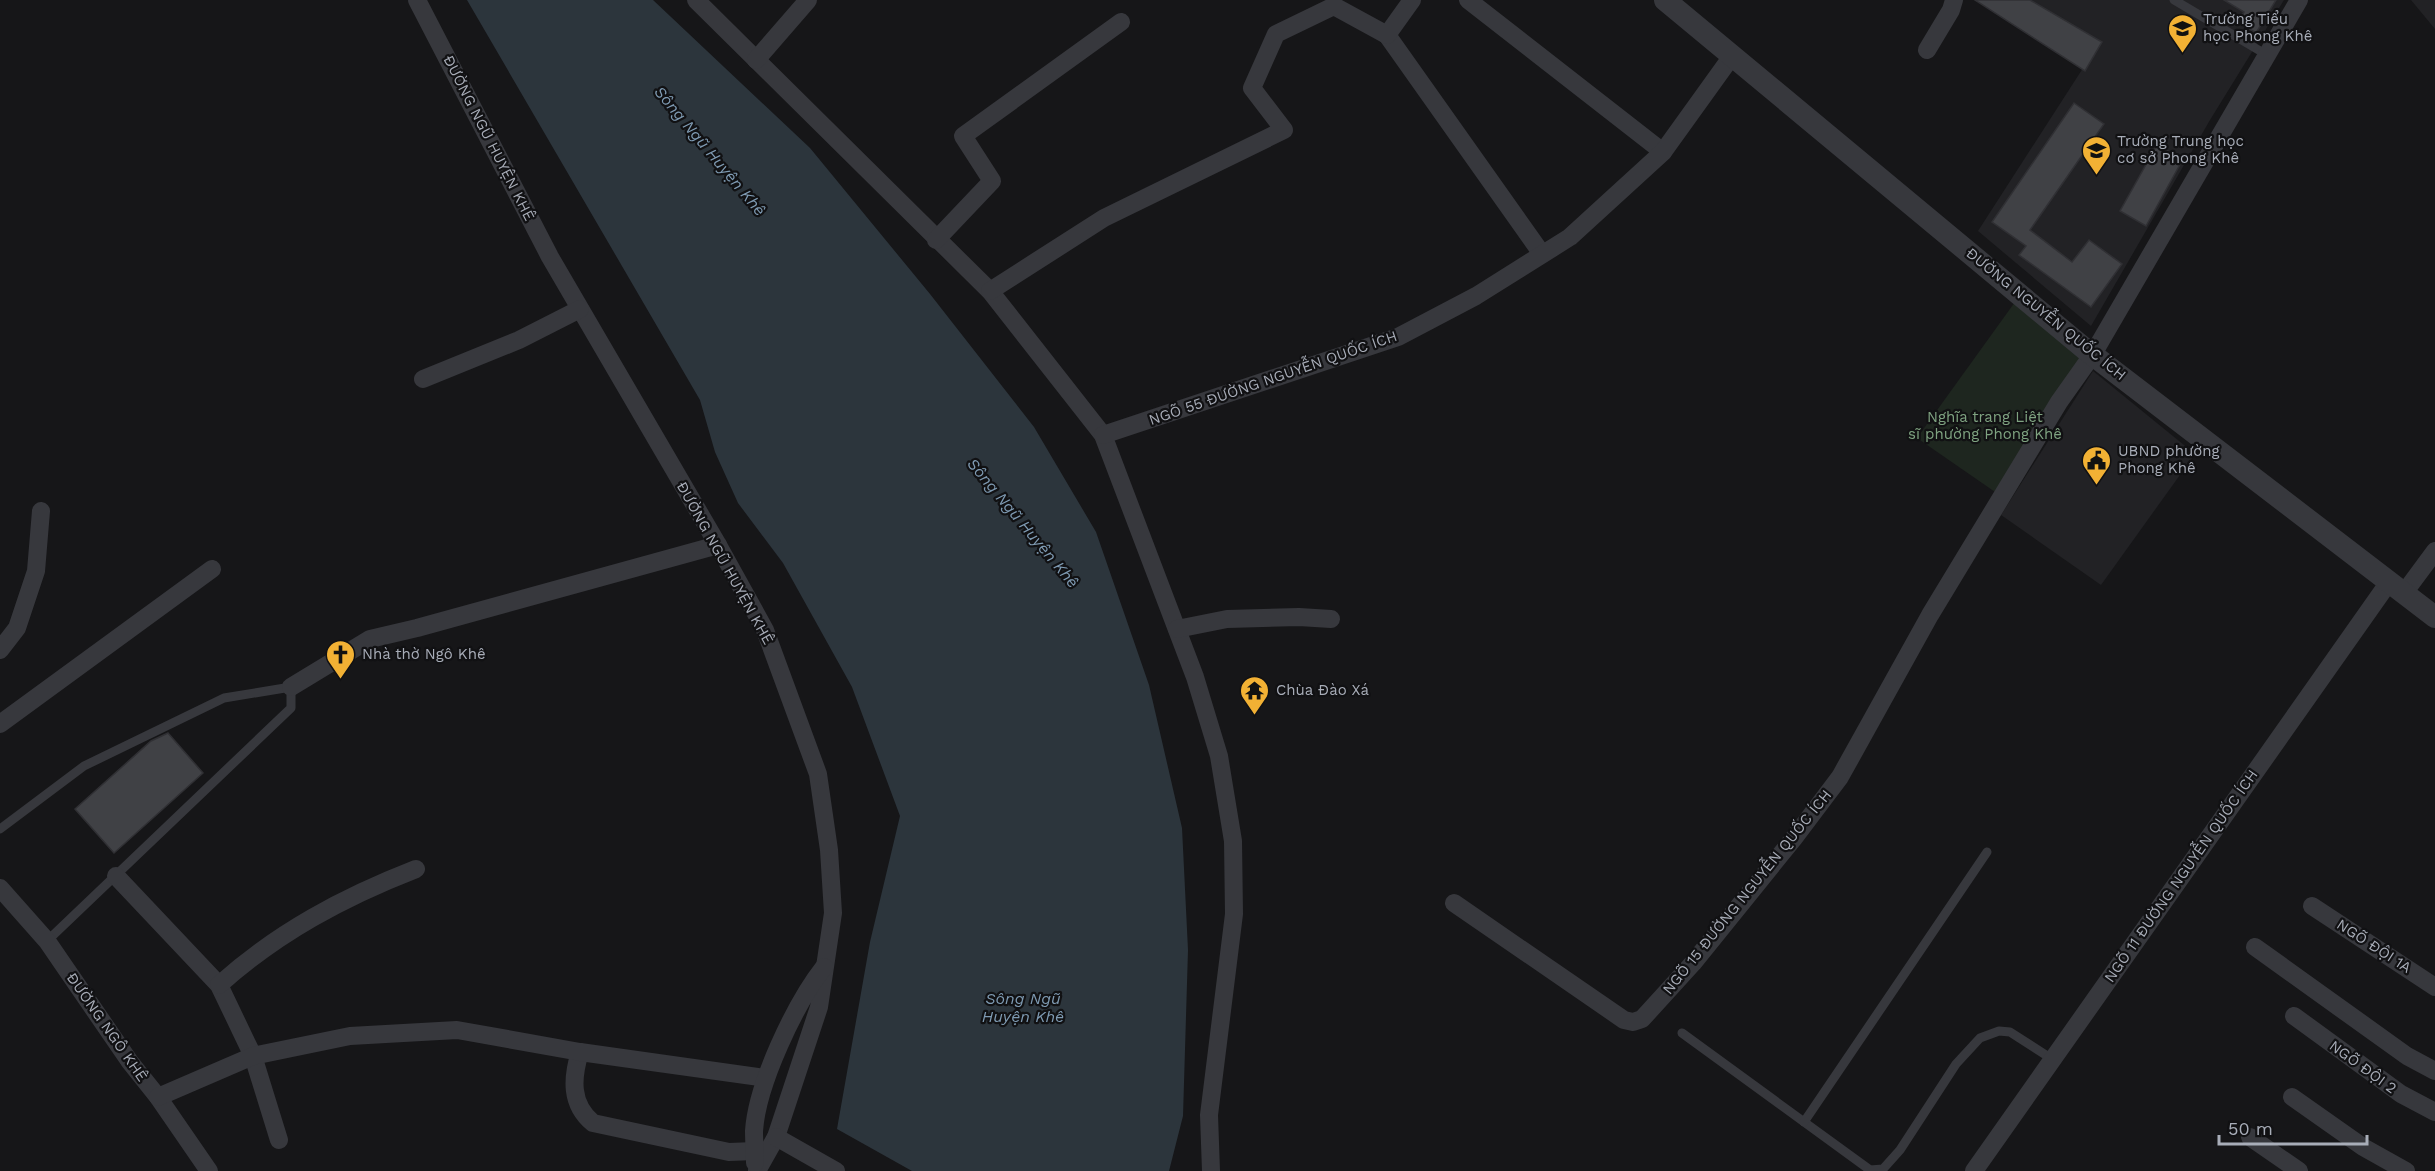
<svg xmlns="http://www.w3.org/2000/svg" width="2435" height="1171" viewBox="0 0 2435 1171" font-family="'Work Sans',sans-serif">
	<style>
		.built { fill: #222225 }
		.green { fill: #1e261f }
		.water { fill: #2c353c }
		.building { fill: #404145; stroke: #303034; stroke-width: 1.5 }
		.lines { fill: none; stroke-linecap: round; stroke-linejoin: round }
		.service { stroke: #37383d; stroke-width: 9 }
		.minor { stroke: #37383d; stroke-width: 18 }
		.tertiary { stroke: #37383d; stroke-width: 22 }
		.labels { text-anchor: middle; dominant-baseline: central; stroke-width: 4.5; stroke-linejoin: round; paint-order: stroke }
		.poi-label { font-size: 15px; fill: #a8adb8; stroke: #111113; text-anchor: start }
		.street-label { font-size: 15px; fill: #a8adb8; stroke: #111113 }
		.park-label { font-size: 15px; fill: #7fa381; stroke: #111113 }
		.water-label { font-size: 16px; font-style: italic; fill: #7f9bb3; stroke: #111113 }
	</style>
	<rect width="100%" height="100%" fill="#161618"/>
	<g class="built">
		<polygon points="1986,0 2284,0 2210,120 2091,326 1978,231 2085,65"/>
		<polygon points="2411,0 2435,0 2435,29"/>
		<polygon points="2093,371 2195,454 2101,585 2001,515"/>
	</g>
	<polygon class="green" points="2015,302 2085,360 1998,494 1917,438"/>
	<polygon class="water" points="467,0 653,0 810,148 930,294 1034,427 1096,532 1149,685 1182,828 1188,950 1183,1116 1169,1171 912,1171 837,1129 870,942 900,816 852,687 783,563 738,503 715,452 700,400"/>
	<g class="building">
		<polygon points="1975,0 2030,0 2102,42 2085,71"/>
		<polygon points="2224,0 2276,0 2256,33 2238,22 2244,12"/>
		<polygon points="2074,103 2104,124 2030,230 2072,262 2089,240 2122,264 2091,307 2019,255 2026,246 1992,222"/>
		<polygon points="2157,145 2183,159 2146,226 2120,211"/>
		<polygon points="168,733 203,773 114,853 75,809 151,741"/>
	</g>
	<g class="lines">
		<g class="service">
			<polyline points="2174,0 2267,55"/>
			<polyline points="0,829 84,766 224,698 291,687 291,708 47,941"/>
			<polyline points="1682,1033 1870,1170 1883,1169 1900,1150 1956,1064 1980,1038 1999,1031 2010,1032 2052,1059"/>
			<polyline points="1804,1122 1987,852"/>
		</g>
		<g class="minor">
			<polyline points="417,0 550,257 718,545 765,630 818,774 829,850 833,913 819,1007 776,1137 757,1171"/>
			<polyline points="696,0 990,291 1103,435 1195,677 1219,756 1233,841 1234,914 1209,1115 1211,1171"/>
			<polyline points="1468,0 1663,152"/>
			<polyline points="1387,35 1542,254"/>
			<polyline points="1927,50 1951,10 1954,0"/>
			<polyline points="756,60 808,0"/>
			<polyline points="936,240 992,181 963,136 1121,22"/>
			<polyline points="990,291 1104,218 1284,130 1252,88 1276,34 1334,6 1387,35 1412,0"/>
			<polyline points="423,379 519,340 580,309"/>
			<polyline points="1103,435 1398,337 1476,296 1570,237 1663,152 1732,56"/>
			<polyline points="2404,593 2435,551"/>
			<polyline points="1177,629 1227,619 1299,617 1331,619"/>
			<polyline points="0,650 17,628 36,571 41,511"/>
			<polyline points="291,687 370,639 417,628 718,545"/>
			<polyline points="0,724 212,569"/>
			<polyline points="116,876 219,985 253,1056 279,1140"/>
			<polyline points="0,888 47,941 130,1062 158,1097 209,1171"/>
			<polyline points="1454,903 1624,1020 1633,1022 1642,1019 1693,963 1794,838 1840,777 1930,615 2059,402 2093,354 2299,0"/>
			<polyline points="2312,906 2435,987"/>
			<polyline points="2255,947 2407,1056 2435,1071"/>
			<path d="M 219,985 C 278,932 344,897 416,869"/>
			<polyline points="2294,1016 2401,1094 2435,1112"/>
			<path d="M 580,1052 C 572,1078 570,1104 593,1123 L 729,1152 L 755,1151"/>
			<polyline points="158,1097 253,1056 350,1036 457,1030 580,1052 766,1078"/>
			<polyline points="2292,1097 2363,1147 2406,1171"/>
			<polyline points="776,1137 836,1171"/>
			<polyline points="2250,1137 2299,1171"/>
			<path d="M 755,1163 C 755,1153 754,1141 754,1131 C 757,1084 795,1004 824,967"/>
			<polyline points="1974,1171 2389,582"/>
		</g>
		<polyline class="tertiary" points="1665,0 2085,349 2435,617"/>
	</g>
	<defs>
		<symbol id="school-pin" viewBox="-11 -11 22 30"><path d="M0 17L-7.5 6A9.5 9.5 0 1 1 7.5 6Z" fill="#f2b134" stroke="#111113"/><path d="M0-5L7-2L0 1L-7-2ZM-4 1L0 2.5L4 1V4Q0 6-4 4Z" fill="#111"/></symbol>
		<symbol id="civic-pin" viewBox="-11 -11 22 30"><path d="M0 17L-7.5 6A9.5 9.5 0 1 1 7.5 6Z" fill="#f2b134" stroke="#111113"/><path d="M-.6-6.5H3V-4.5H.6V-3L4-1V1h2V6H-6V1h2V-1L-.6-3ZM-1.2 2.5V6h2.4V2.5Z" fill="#111"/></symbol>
		<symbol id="church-pin" viewBox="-11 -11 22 30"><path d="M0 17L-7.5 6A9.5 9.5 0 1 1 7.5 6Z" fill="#f2b134" stroke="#111113"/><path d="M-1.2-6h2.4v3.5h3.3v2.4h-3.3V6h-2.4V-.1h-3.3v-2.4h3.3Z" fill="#111"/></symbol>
		<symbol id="temple-pin" viewBox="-11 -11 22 30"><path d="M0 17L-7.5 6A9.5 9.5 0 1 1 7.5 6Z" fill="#f2b134" stroke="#111113"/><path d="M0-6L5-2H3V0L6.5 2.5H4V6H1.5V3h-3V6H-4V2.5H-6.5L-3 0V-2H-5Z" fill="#111"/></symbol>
	</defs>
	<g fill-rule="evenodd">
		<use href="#school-pin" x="2166" y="12" width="33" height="45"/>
		<use href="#school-pin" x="2080" y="134" width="33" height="45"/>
		<use href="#civic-pin" x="2080" y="444" width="33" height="45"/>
		<use href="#church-pin" x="324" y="638" width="33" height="45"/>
		<use href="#temple-pin" x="1238" y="674" width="33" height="45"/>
	</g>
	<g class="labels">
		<g class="poi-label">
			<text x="2203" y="19">Trường Tiểu<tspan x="2203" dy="17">học Phong Khê</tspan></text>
			<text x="2117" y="141">Trường Trung học<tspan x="2117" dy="17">cơ sở Phong Khê</tspan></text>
			<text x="2118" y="451">UBND phường<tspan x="2118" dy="17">Phong Khê</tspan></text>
			<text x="362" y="654">Nhà thờ Ngô Khê</text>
			<text x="1276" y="690">Chùa Đào Xá</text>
		</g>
		<g class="street-label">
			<text transform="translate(489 138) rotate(63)">ĐƯỜNG NGŨ HUYỆN KHÊ</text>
			<text transform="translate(2046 314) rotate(39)">ĐƯỜNG NGUYỄN QUỐC ÍCH</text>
			<text transform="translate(1273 378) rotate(-19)">NGÕ 55 ĐƯỜNG NGUYỄN QUỐC ÍCH</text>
			<text transform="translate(725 563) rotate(61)">ĐƯỜNG NGŨ HUYỆN KHÊ</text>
			<text transform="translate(2181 876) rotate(-55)">NGÕ 11 ĐƯỜNG NGUYỄN QUỐC ÍCH</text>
			<text transform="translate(1747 892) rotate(-51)">NGÕ 15 ĐƯỜNG NGUYỄN QUỐC ÍCH</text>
			<text transform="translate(2374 946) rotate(33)">NGÕ ĐỘI 1A</text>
			<text transform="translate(107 1027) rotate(55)">ĐƯỜNG NGÔ KHÊ</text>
			<text transform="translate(2363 1067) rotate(36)">NGÕ ĐỘI 2</text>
		</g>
		<g class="park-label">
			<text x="1985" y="417">Nghĩa trang Liệt<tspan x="1985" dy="17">sĩ phường Phong Khê</tspan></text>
		</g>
		<g class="water-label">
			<text transform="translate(710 151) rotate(50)">Sông Ngũ Huyện Khê</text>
			<text transform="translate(1023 523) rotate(50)">Sông Ngũ Huyện Khê</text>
			<text x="1023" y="998">Sông Ngũ<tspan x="1023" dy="18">Huyện Khê</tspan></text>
		</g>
	</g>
	<path d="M2219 1135v9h148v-9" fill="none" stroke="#a8adb8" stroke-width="3"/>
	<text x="2228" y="1135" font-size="18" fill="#a8adb8" stroke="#111113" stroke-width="4.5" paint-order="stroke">50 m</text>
</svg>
